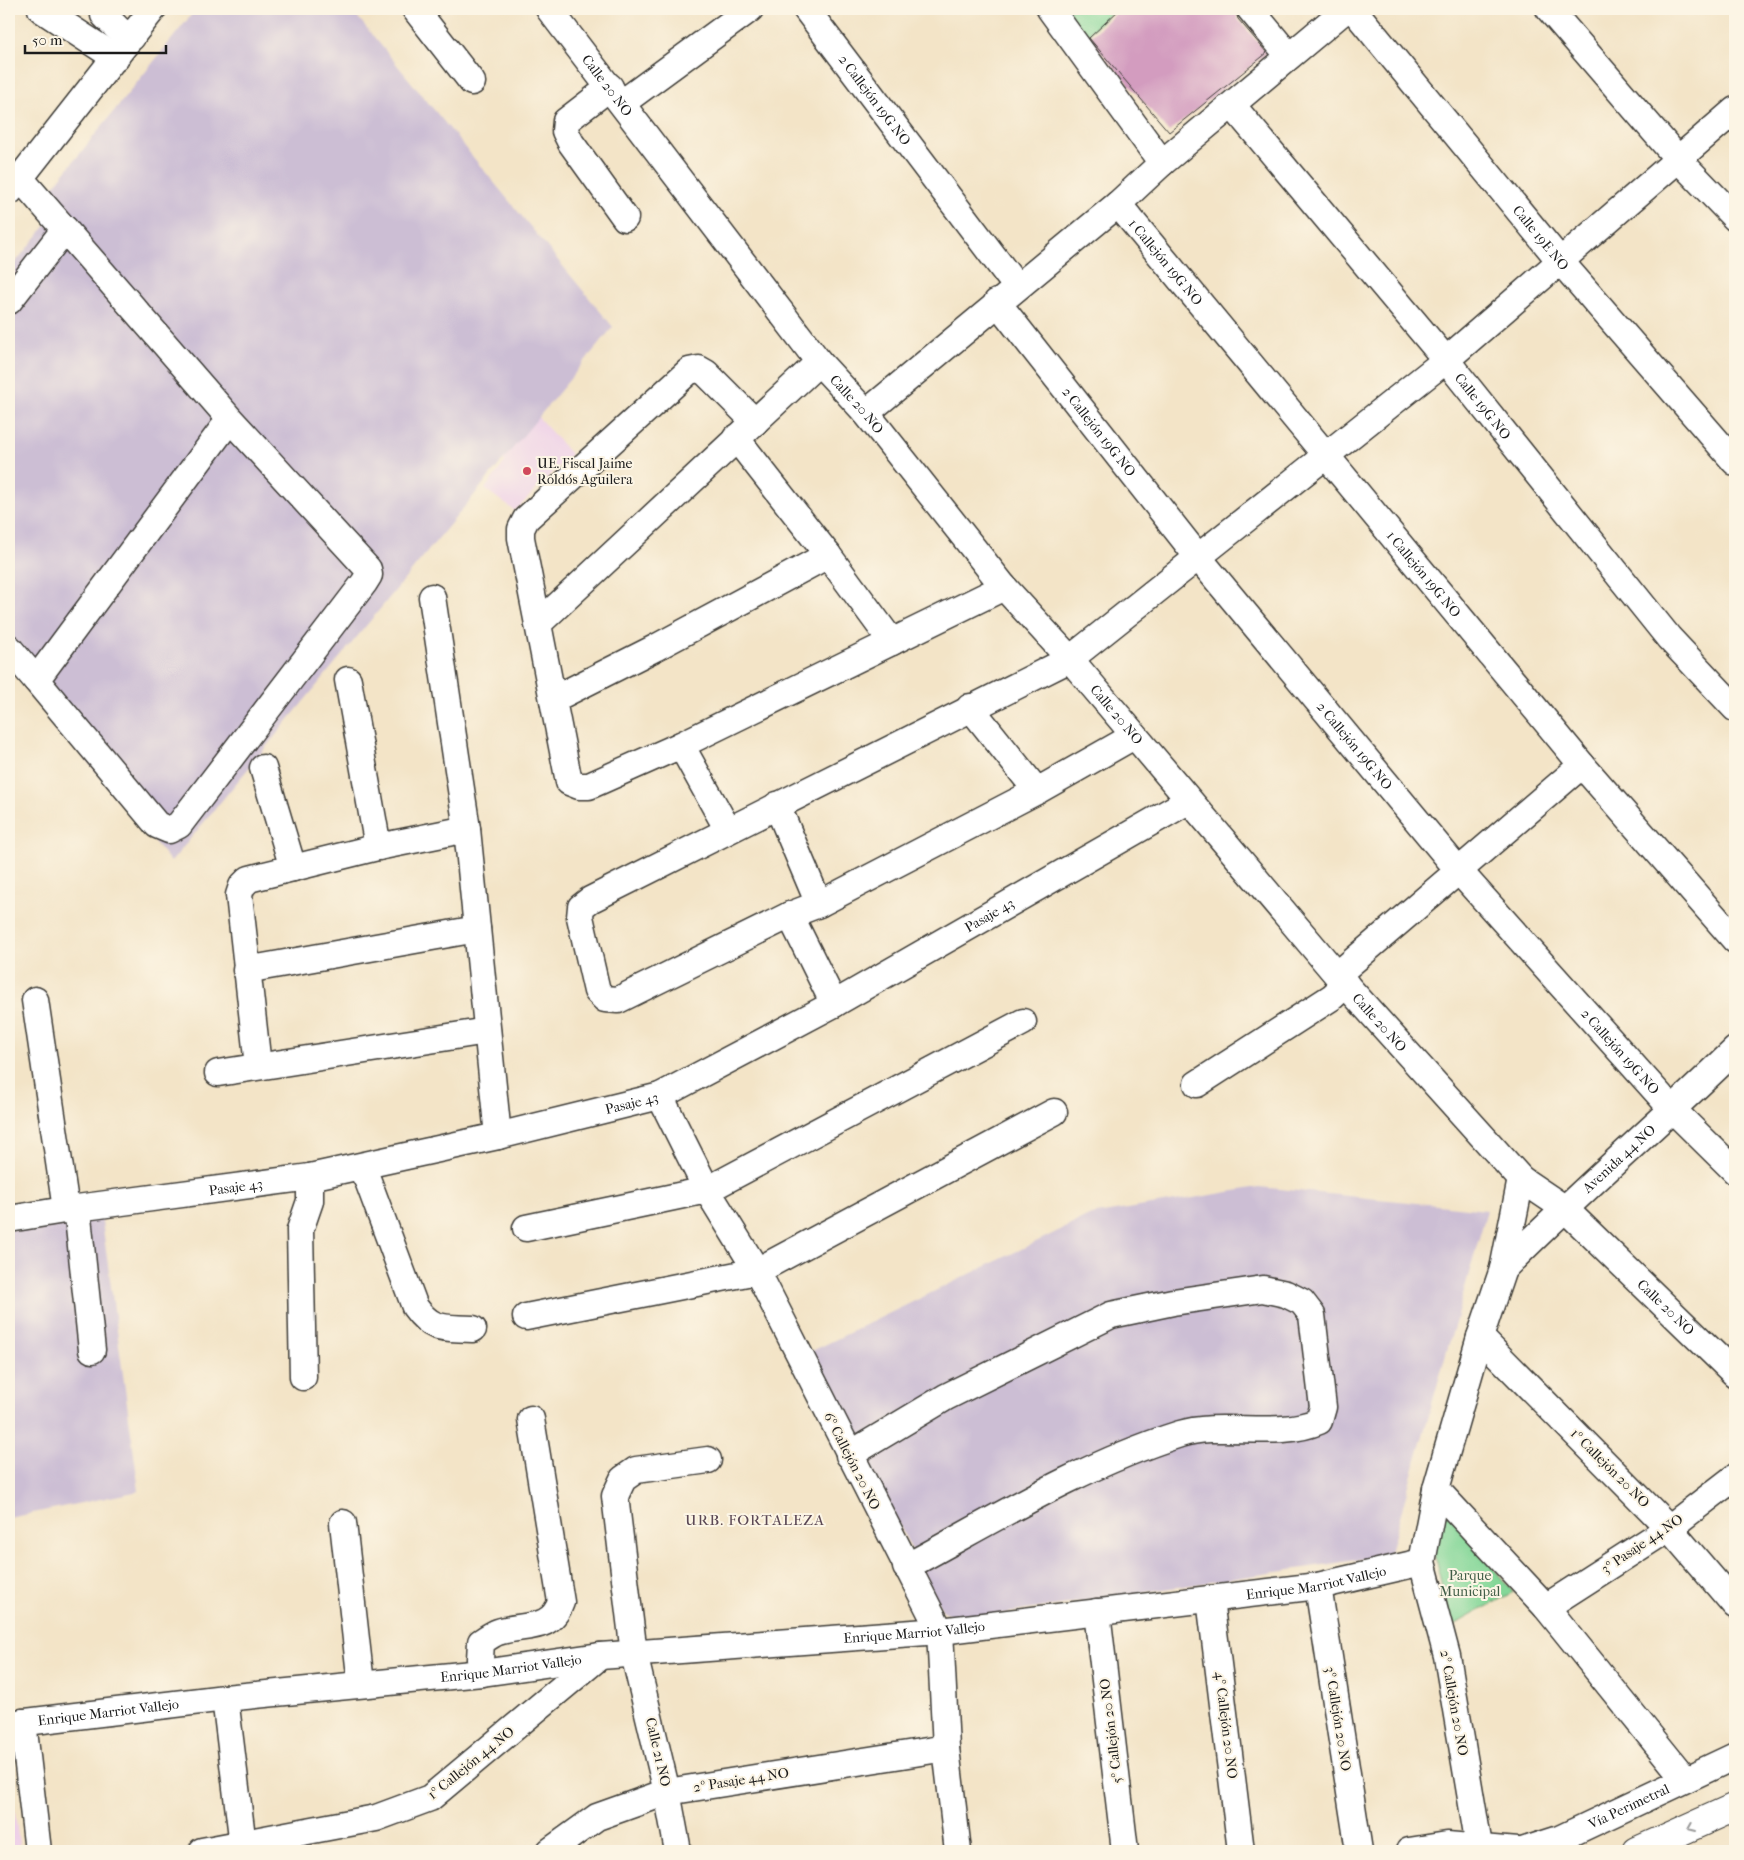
<svg xmlns="http://www.w3.org/2000/svg" width="1744" height="1860" viewBox="0 0 1744 1860" font-family="'IM FELL French Canon',serif">
	<style>
		.built { fill: #eed0e8 }
		.industrial { fill: #ccbed4 }
		.green { fill: #84d798; stroke: #507a5a }
		.building { fill: #d39cbf }
		.lines { fill: none; stroke-linecap: round; stroke-linejoin: round }
		.minor-casing { stroke: #3c3a36; stroke-width: 29 }
		.highway-casing { stroke: #3c3a36; stroke-width: 30 }
		.minor { stroke: #fff; stroke-width: 26 }
		.highway { stroke: #fff; stroke-width: 28 }
		.oneway { stroke: #999 }
		.poi-dot { fill: #d1495b; stroke: #fcf5e5; stroke-width: 2 }
		.labels { text-anchor: middle; dominant-baseline: central; stroke-width: 4; stroke-linejoin: round; paint-order: stroke }
		.street-label { font-size: 14px; fill: #1c1c1c; stroke: #fcf5e5 }
		.poi-label { font-size: 14px; fill: #1c1c1c; stroke: #fcf5e5; text-anchor: start }
		.park-label { font-size: 14px; fill: #405d47; stroke: #fcf5e5 }
		.neighbourhood-label { font-size: 15px; letter-spacing: 1px; fill: #5c4955; stroke: #fcf5e5 }
	</style>
	<rect width="100%" height="100%" fill="#fcf5e5"/>
	<filter id="ink" filterUnits="userSpaceOnUse"><feTurbulence type="fractalNoise" baseFrequency=".02" numOctaves="2"/><feDisplacementMap in="SourceGraphic" scale="10" xChannelSelector="R" yChannelSelector="G"/><feConvolveMatrix kernelMatrix="1 2 1 2 8 2 1 2 1" color-interpolation-filters="sRGB"/></filter>
	<filter id="wash" filterUnits="userSpaceOnUse"><feTurbulence type="fractalNoise" baseFrequency=".0096" numOctaves="4" result="noise"/><feDisplacementMap in="SourceGraphic" scale="20" xChannelSelector="R" yChannelSelector="G"/><feGaussianBlur stdDeviation="1.12" result="paint"/><feColorMatrix in="noise" values="0 0 0 0 0 0 0 0 0 0 0 0 0 0 0 0 0 1.4 0 .05"/><feComposite in="paint" operator="in"/></filter>
	<g filter="url(#wash)">
		<rect width="100%" height="100%" fill="#f3e4c7"/>
		<g class="built">
			<polygon points="538,417 571,454 515,511 485,489 505,462 503,458"/>
			<polygon points="9,1769 20,1851 9,1851"/>
		</g>
		<g class="industrial">
			<polygon points="196,9 351,9 613,327 171,862 9,667 9,270 62,206 53,187"/>
			<polygon points="1259,1187 1487,1210 1389,1555 967,1619 955,1617 942,1610 812,1351 1091,1215"/>
			<polygon points="101,1214 139,1491 9,1518 9,1230"/>
		</g>
		<g class="green">
			<polygon points="1061,9 1115,9 1082,40"/>
			<polygon points="1447,1512 1513,1592 1452,1626 1432,1546 1434,1525"/>
		</g>
		<g id="blocks">
			<polygon class="building" points="1120,9 1235,9 1238,19 1267,53 1169,132 1089,38"/>
		</g>
	</g>
	<g filter="url(#ink)">
		<use href="#blocks" fill-opacity="0" stroke="#3c3a36" stroke-width="1"/>
		<g class="lines">
			<defs>
				<g id="minor">
					<polyline points="41,9 116,58"/>
					<polyline points="104,9 104,15 119,30 132,37"/>
					<polyline points="415,9 472,82"/>
					<path id="s1" d="M 549,9 L 819,362 L 866,413 L 1004,587 L 1070,659 L 1337,975 L 1521,1179 L 1564,1208 L 1735,1374"/>
					<path id="s2" d="M 806,9 L 1016,286"/>
					<polyline points="1050,9 1162,163"/>
					<polyline points="1250,9 1289,56"/>
					<path id="s3" d="M 1353,9 L 1561,262 L 1735,462"/>
					<polyline points="1549,9 1679,160 1735,218"/>
					<polyline points="610,87 566,121 565,131 571,143 625,218"/>
					<polyline points="622,103 750,9"/>
					<path id="s4" d="M 1232,105 L 1446,360 L 1669,638 L 1735,708"/>
					<polyline points="20,178 230,419 368,569 369,575 364,583 179,825 169,830 157,825 36,680 230,419"/>
					<polyline points="10,191 153,9"/>
					<path id="s5" d="M 1118,204 L 1582,765 L 1735,940"/>
					<polyline points="9,301 65,229"/>
					<path id="s6" d="M 997,302 L 1198,557 L 1459,871 L 1673,1110 L 1735,1171"/>
					<polyline points="819,362 538,624 569,782 579,786 589,786 681,745 1004,587"/>
					<polyline points="866,413 1118,204 1162,163 1346,9"/>
					<polyline points="736,438 828,555 892,642"/>
					<polyline points="432,597 467,829 498,1136"/>
					<polyline points="538,624 521,538 521,529 526,519 689,371 699,369 706,373 755,422"/>
					<polyline points="9,648 36,680"/>
					<polyline points="348,680 378,847"/>
					<polyline points="554,699 655,648 828,555"/>
					<polyline points="970,707 1037,791"/>
					<polyline points="1134,736 1037,791 819,904 790,915 618,1000 605,999 597,991 580,917 581,907 590,900 1070,659 1446,360 1735,110"/>
					<polyline points="681,745 728,830"/>
					<polyline points="263,768 293,868"/>
					<polyline points="777,805 819,904"/>
					<polyline points="790,915 834,1004"/>
					<polyline points="246,970 477,929"/>
					<polyline points="1337,975 1582,765"/>
					<polyline points="35,1000 66,1209"/>
					<polyline points="258,1066 239,895 242,886 249,879 378,847 467,829"/>
					<polyline points="218,1073 487,1031"/>
					<polyline points="1197,1084 1332,997 1346,984"/>
					<polyline points="660,1096 707,1190 757,1271 940,1631 946,1748 958,1851"/>
					<path d="M 360,1167 L 368,1181 L 415,1307 C 433,1332 444,1327 473,1329"/>
					<polyline points="77,1208 92,1350"/>
					<path id="s7" d="M 9,1219 L 77,1208 L 310,1177 L 498,1136 L 660,1096 L 834,1004 L 1188,801"/>
					<polyline points="526,1228 707,1190 1023,1022"/>
					<path id="s8" d="M 1503,1269 C 1578,1193 1659,1124 1735,1050"/>
					<polyline points="526,1317 757,1271 1054,1112"/>
					<polyline points="1480,1337 1669,1528 1735,1605"/>
					<polyline points="303,1377 300,1230 310,1201 310,1177"/>
					<path d="M 849,1455 L 946,1397 L 1111,1315 L 1173,1302 L 1263,1289 L 1286,1294 L 1302,1302 L 1312,1315 L 1323,1407 L 1319,1421 C 1278,1439 1221,1421 1180,1434 C 1082,1465 995,1519 906,1567"/>
					<polyline points="1436,1489 1546,1607 1685,1779"/>
					<polyline points="343,1523 361,1684"/>
					<polyline points="1318,1586 1359,1851"/>
					<polyline points="1210,1599 1241,1851"/>
					<polyline points="1546,1607 1669,1528 1735,1477"/>
					<polyline points="1097,1612 1125,1851"/>
					<path d="M 482,1673 L 480,1659 L 481,1642 C 486,1639 492,1634 498,1632 C 524,1623 550,1633 561,1602 L 531,1419"/>
					<polyline points="225,1698 243,1845"/>
					<polyline points="23,1722 38,1851"/>
					<path id="s9" d="M 9,1724 L 225,1698 L 482,1673 L 600,1656 L 940,1631 L 1318,1586 L 1422,1562"/>
					<polyline points="1479,1846 1447,1656 1422,1562 1436,1489 1480,1337 1503,1269 1521,1179"/>
					<polyline points="202,1851 376,1818 430,1798 600,1656"/>
					<polyline points="550,1851 597,1817 667,1792 946,1748"/>
					<polyline points="678,1851 667,1792 634,1654 615,1496 623,1479 636,1470 708,1460"/>
					<polyline points="1409,1851 1447,1845 1517,1851"/>
					<path id="s10" d="M 1522,1851 L 1559,1839 L 1735,1756"/>
				</g>
				<polyline id="highway" points="1637,1851 1735,1807"/>
			</defs>
			<use href="#minor" class="minor-casing"/>
			<use href="#highway" class="highway-casing"/>
			<use href="#minor" class="minor"/>
			<use href="#highway" class="highway"/>
		</g>
		<defs><path id="oneway-chevron" d="M-2-3.5L2.5 0L-2 3.5" fill="none" stroke-width="1.6" stroke-linecap="round" stroke-linejoin="round" transform="scale(1.25)"/></defs>
		<use class="oneway" href="#oneway-chevron" transform="translate(1691 1828) rotate(157)"/>
	</g>
	<circle class="poi-dot" cx="527" cy="471" r="5"/>
	<g class="labels">
		<g class="street-label">
			<text stroke="none"><textPath href="#s1" startOffset="96">Calle 20 NO</textPath></text>
			<text stroke="none"><textPath href="#s2" startOffset="114">2 Callejón 19G NO</textPath></text>
			<text stroke="none"><textPath href="#s3" startOffset="296">Calle 19E NO</textPath></text>
			<text stroke="none"><textPath href="#s5" startOffset="75">1 Callejón 19G NO</textPath></text>
			<text stroke="none"><textPath href="#s1" startOffset="501">Calle 20 NO</textPath></text>
			<text stroke="none"><textPath href="#s4" startOffset="392">Calle 19G NO</textPath></text>
			<text stroke="none"><textPath href="#s6" startOffset="165">2 Callejón 19G NO</textPath></text>
			<text stroke="none"><textPath href="#s5" startOffset="480">1 Callejón 19G NO</textPath></text>
			<text stroke="none"><textPath href="#s1" startOffset="906">Calle 20 NO</textPath></text>
			<text stroke="none"><textPath href="#s6" startOffset="570">2 Callejón 19G NO</textPath></text>
			<text stroke="none"><textPath href="#s7" startOffset="1039">Pasaje 43</textPath></text>
			<text stroke="none"><textPath href="#s1" startOffset="1311">Calle 20 NO</textPath></text>
			<text stroke="none"><textPath href="#s6" startOffset="975">2 Callejón 19G NO</textPath></text>
			<text stroke="none"><textPath href="#s7" startOffset="634">Pasaje 43</textPath></text>
			<text stroke="none"><textPath href="#s8" startOffset="160">Avenida 44 NO</textPath></text>
			<text stroke="none"><textPath href="#s7" startOffset="229">Pasaje 43</textPath></text>
			<text stroke="none"><textPath href="#s1" startOffset="1716">Calle 20 NO</textPath></text>
			<text transform="translate(852 1461) rotate(63)">6º Callejón 20 NO</text>
			<text transform="translate(1610 1468) rotate(45)">1º Callejón 20 NO</text>
			<text transform="translate(1642 1544) rotate(-34)">3º Pasaje 44 NO</text>
			<text stroke="none"><textPath href="#s9" startOffset="1315">Enrique Marriot Vallejo</textPath></text>
			<text stroke="none"><textPath href="#s9" startOffset="910">Enrique Marriot Vallejo</textPath></text>
			<text stroke="none"><textPath href="#s9" startOffset="505">Enrique Marriot Vallejo</textPath></text>
			<text transform="translate(1454 1703) rotate(80)">2º Callejón 20 NO</text>
			<text stroke="none"><textPath href="#s9" startOffset="100">Enrique Marriot Vallejo</textPath></text>
			<text transform="translate(1338 1719) rotate(81)">3º Callejón 20 NO</text>
			<text transform="translate(1226 1725) rotate(83)">4º Callejón 20 NO</text>
			<text transform="translate(1111 1731) rotate(-97)">5º Callejón 20 NO</text>
			<text transform="translate(658 1752) rotate(77)">Calle 21 NO</text>
			<text transform="translate(471 1763) rotate(-39)">1º Callejón 44 NO</text>
			<text transform="translate(741 1780) rotate(-9)">2º Pasaje 44 NO</text>
			<text stroke="none"><textPath href="#s10" startOffset="116">Vía Perimetral</textPath></text>
		</g>
		<g class="poi-label">
			<text x="537" y="463">UE. Fiscal Jaime<tspan x="537" dy="16">Roldós Aguilera</tspan></text>
		</g>
		<g class="park-label">
			<text x="1470" y="1575">Parque<tspan x="1470" dy="16">Municipal</tspan></text>
		</g>
		<g class="neighbourhood-label">
			<text x="755" y="1520">URB. FORTALEZA</text>
		</g>
	</g>
	<rect width="1744" height="1860" fill="none" stroke="#fcf5e5" stroke-width="30"/>
	<path d="M25 45v8h141v-8" fill="none" stroke="#1c1c1c" stroke-width="2.5"/>
	<text x="32" y="45" font-size="15" fill="#1c1c1c" stroke="#fcf5e5" stroke-width="4" paint-order="stroke">50 m</text>
</svg>
